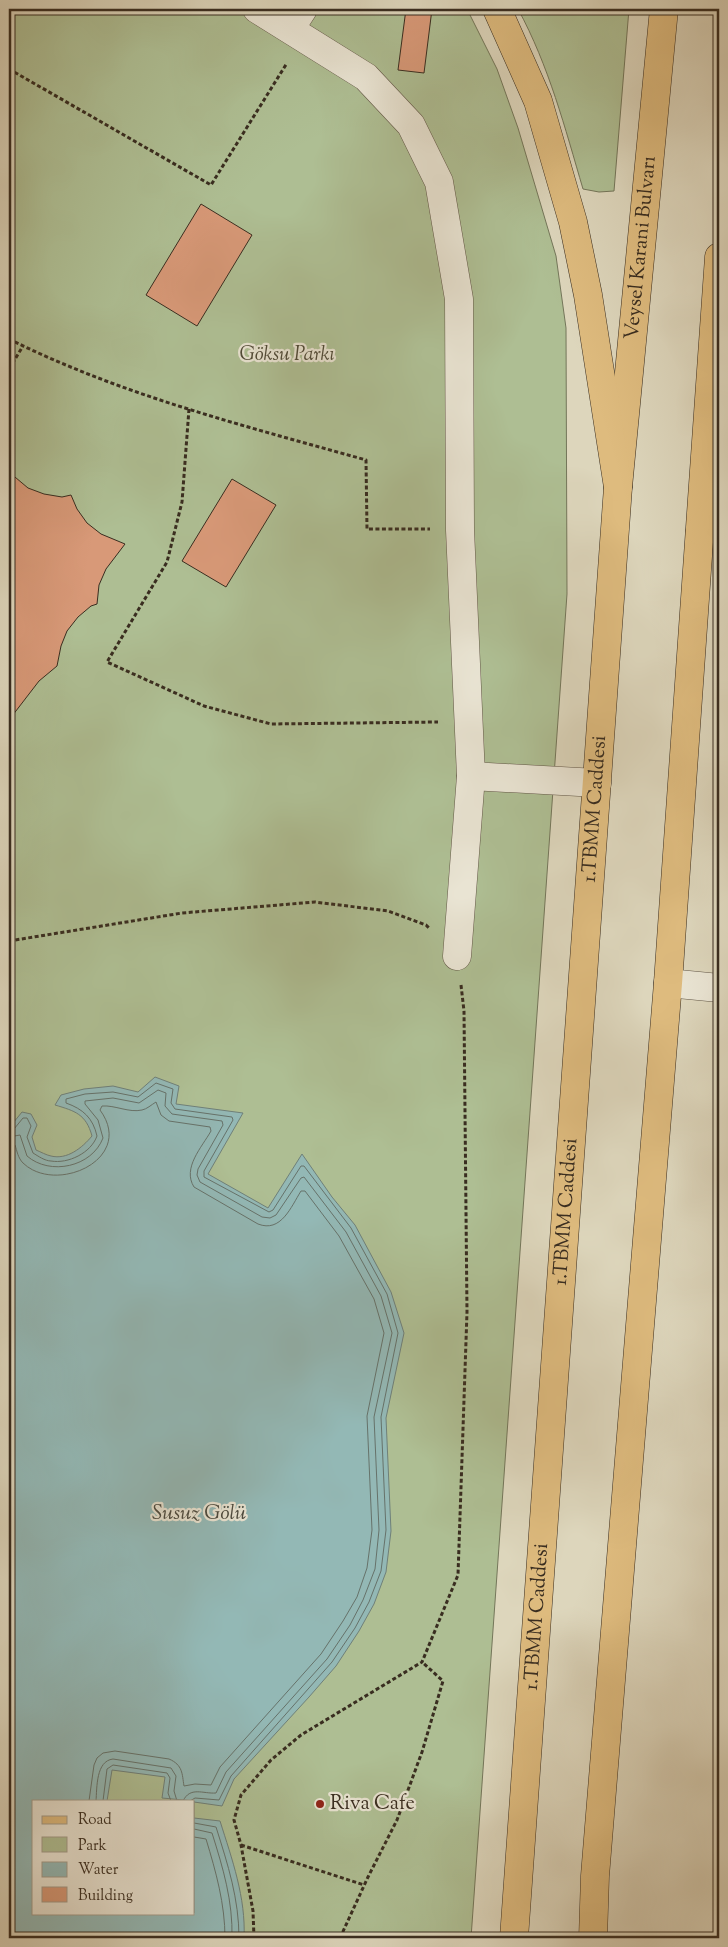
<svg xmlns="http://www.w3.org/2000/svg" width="728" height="1947" viewBox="0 0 728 1947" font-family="'Sorts Mill Goudy',serif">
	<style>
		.green { fill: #aebe93; stroke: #74765a; fill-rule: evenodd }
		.water { fill: #93b8b5; stroke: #6f8079 }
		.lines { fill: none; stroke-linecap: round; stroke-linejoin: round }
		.shore { stroke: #66726a; stroke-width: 1 }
		.building { fill: #d89978; stroke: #392d20 }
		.minor-casing { stroke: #625747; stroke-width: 29 }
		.tertiary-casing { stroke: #625747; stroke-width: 29 }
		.primary-casing { stroke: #392d20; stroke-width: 29 }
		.trunk-casing { stroke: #392d20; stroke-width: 29 }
		.path { stroke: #392d20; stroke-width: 3; stroke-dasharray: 4 2.5; stroke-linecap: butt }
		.minor { stroke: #e9e4d3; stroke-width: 28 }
		.tertiary { stroke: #e9e4d3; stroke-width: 28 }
		.primary { stroke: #debb7e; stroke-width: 28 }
		.trunk { stroke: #debb7e; stroke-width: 28 }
		.poi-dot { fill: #8f2418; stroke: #e9e4d3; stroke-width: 2 }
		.labels { text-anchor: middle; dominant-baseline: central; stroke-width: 4.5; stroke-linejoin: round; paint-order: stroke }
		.street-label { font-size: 20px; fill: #392d20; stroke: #e9e4d3 }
		.park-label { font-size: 20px; font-style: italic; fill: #504a37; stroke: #e9e4d3 }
		.poi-label { font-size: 20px; fill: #392d20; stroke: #e9e4d3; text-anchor: start }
		.water-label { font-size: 21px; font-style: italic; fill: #4b493e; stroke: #e9e4d3 }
	</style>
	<rect width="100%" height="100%" fill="#ddd6bc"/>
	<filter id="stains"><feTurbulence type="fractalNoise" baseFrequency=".004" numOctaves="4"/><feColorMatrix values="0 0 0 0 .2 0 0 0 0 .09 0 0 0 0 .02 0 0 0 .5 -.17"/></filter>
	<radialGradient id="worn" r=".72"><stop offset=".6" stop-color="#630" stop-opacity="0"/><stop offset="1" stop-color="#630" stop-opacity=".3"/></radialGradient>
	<g class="green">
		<path d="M 9,9 L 467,9 L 497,69 L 518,128 L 556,256 L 566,328 L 567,594 L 471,1938 L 9,1938 ZM 34,1801 L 194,1801 L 194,1913 L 34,1913 Z"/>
		<path d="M 518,9 L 629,9 L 614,191 L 599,192 L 583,189 C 565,128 549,66 518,9 Z"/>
	</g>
	<path class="water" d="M 155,1077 L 179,1086 L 176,1104 L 243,1113 L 208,1174 L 268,1208 L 302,1154 L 332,1197 L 355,1225 L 391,1292 L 404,1333 L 386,1418 L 391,1531 L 386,1572 L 374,1604 L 359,1631 L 336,1666 L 309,1697 L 234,1779 L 222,1806 L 194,1802 L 194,1801 L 162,1798 L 165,1777 L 112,1770 L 107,1801 L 34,1801 L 34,1913 L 194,1913 L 194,1818 L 220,1821 C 232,1859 246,1898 244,1938 L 9,1938 L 9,1128 L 22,1112 L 31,1114 L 37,1125 L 32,1137 L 36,1150 C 41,1152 46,1155 51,1156 C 67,1160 82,1148 92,1136 C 86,1114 75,1111 55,1105 L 61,1095 L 84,1089 L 113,1086 L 138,1092 Z"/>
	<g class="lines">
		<g class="shore">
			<path d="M 9,1131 L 14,1129 L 23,1118 L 27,1118 L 31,1126 L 27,1137 L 33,1153 C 38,1156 45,1161 51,1161 C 68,1164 91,1153 97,1136 C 93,1118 83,1109 66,1103 L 66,1099 L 85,1094 L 113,1092 L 138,1097 L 156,1083 L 173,1089 L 171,1103 L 175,1109 L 232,1117 L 233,1120 L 204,1171 L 204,1177 L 269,1212 L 273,1210 L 301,1166 L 304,1166 L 351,1228 L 387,1294 L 398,1333 L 381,1417 L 386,1530 L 381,1571 L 369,1602 L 355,1628 L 332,1662 L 231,1776 L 219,1800 L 195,1798 L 190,1801"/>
			<path d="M 9,1137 L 20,1135 L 27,1156 C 50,1176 92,1167 103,1138 L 98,1120 L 85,1104 L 85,1101 L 113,1098 L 139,1103 L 158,1090 L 166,1093 L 165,1106 L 172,1114 L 222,1121 L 223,1125 L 198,1169 L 197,1175 L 200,1182 L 262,1217 L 270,1218 L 276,1215 L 301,1178 L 304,1177 L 346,1232 L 381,1296 L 392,1333 L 374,1417 L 379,1530 L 375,1569 L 363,1600 L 350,1625 L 327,1659 L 226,1772 L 216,1793 C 203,1794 190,1786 183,1801"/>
			<path d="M 9,1145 L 15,1145 C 17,1151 18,1158 23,1163 C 56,1195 136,1159 100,1110 L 102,1106 C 115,1105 129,1113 142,1110 C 147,1109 151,1105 156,1102 L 161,1115 L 169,1121 L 210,1127 L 211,1131 C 202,1147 182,1168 194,1187 L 258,1224 C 281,1233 291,1207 301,1191 L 305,1191 L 339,1236 L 374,1299 L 384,1333 L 367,1416 L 372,1530 L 367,1568 L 357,1597 L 343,1621 L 321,1654 L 220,1767 L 211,1785 L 195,1784 L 184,1786 C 182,1774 183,1765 169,1759 L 115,1751 L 103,1753 L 97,1758 L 94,1765 L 89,1801"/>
			<path d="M 96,1801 C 97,1787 96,1761 113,1759 L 171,1768 L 176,1776 L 174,1791 L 177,1801"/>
			<polyline points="103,1801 107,1769 113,1765 167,1773 170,1778 168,1793 171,1801"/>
			<path d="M 194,1823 L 216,1827 C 228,1865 239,1899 239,1938"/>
			<path d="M 194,1829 L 212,1833 C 223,1868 233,1901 232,1938"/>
			<path d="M 194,1837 L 206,1839 C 216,1872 225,1904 225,1938"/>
		</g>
	</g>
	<g class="building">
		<polygon points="406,9 432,9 424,73 398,70"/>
		<polygon points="201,204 252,235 197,326 146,295"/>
		<polygon points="9,472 28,488 44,494 62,497 71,495 77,509 87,523 101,534 125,544 106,569 99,585 97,604 91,606 78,617 67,631 61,646 57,666 39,681 9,720"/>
		<polygon points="232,479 276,505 226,587 182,561"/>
	</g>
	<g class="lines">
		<defs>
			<g id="minor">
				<polyline points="257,9 366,77 411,125 439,182 459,299 460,530 471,776 457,956"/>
				<polyline points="290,29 303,9"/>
				<polyline points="471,776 597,783"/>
			</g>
			<polyline id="tertiary" points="668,983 719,988"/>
			<g id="primary">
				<path id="s1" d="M 514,1938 L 618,487 L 664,9"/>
				<polyline points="593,1938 595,1876 668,983 719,257"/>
			</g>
			<g id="trunk">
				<polyline points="497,9 538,101 573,222 588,295 618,487"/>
				<polyline points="700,531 719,506"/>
			</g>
		</defs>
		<use href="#minor" class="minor-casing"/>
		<use href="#tertiary" class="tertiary-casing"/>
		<use href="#primary" class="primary-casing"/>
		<use href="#trunk" class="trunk-casing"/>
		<g class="path">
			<polyline points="9,69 211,185 287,63"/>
			<path d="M 9,339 C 121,395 245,426 366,460 L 367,529 L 430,529"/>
			<polyline points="9,369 23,346"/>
			<polyline points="189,409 182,502 167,562 107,662 204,706 271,724 438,722"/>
			<polyline points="9,941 182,913 315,902 388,911 426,925 429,928"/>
			<polyline points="241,1845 364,1885"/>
			<polyline points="254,1938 253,1911 241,1845 234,1820 241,1795 271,1760 301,1735 422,1662 458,1575 467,1312 464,1011 461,985"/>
			<polyline points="340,1938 368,1877 397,1820 422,1752 443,1681 422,1662"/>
		</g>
		<use href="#minor" class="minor"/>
		<use href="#tertiary" class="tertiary"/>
		<use href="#primary" class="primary"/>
		<use href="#trunk" class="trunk"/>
	</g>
	<circle class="poi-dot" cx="320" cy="1804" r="5"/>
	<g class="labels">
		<g class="street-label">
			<text stroke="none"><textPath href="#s1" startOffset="1695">Veysel Karani Bulvarı</textPath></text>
			<text stroke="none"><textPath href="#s1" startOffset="1132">1.TBMM Caddesi</textPath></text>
			<text stroke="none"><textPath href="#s1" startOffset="728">1.TBMM Caddesi</textPath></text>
			<text stroke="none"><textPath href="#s1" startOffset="322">1.TBMM Caddesi</textPath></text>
		</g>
		<g class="park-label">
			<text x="287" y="355">Göksu Parkı</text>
		</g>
		<g class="poi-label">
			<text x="330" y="1804">Riva Cafe</text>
		</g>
		<g class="water-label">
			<text x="199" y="1514">Susuz Gölü</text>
		</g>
	</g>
	<rect width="728" height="1947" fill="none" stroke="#ddd6bc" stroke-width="30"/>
	<rect x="10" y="10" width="708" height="1927" fill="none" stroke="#392d20" stroke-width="2.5"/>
	<rect x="15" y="15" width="698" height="1917" fill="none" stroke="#392d20"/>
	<rect x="32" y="1800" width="162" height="115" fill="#e9e4d3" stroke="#a39b8b"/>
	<rect x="42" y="1816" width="25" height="8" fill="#debb7e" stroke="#a39b8b"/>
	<text x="78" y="1824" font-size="15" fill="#392d20">Road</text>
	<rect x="42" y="1837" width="25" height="15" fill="#aebe93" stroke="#a39b8b"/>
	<text x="78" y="1850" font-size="15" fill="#392d20">Park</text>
	<rect x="42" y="1862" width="25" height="15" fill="#93b8b5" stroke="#a39b8b"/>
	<text x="78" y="1874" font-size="15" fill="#392d20">Water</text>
	<rect x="42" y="1887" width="25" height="15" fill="#d89978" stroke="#a39b8b"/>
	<text x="78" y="1900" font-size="15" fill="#392d20">Building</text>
	<rect width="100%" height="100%" filter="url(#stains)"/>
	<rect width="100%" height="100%" fill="url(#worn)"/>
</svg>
